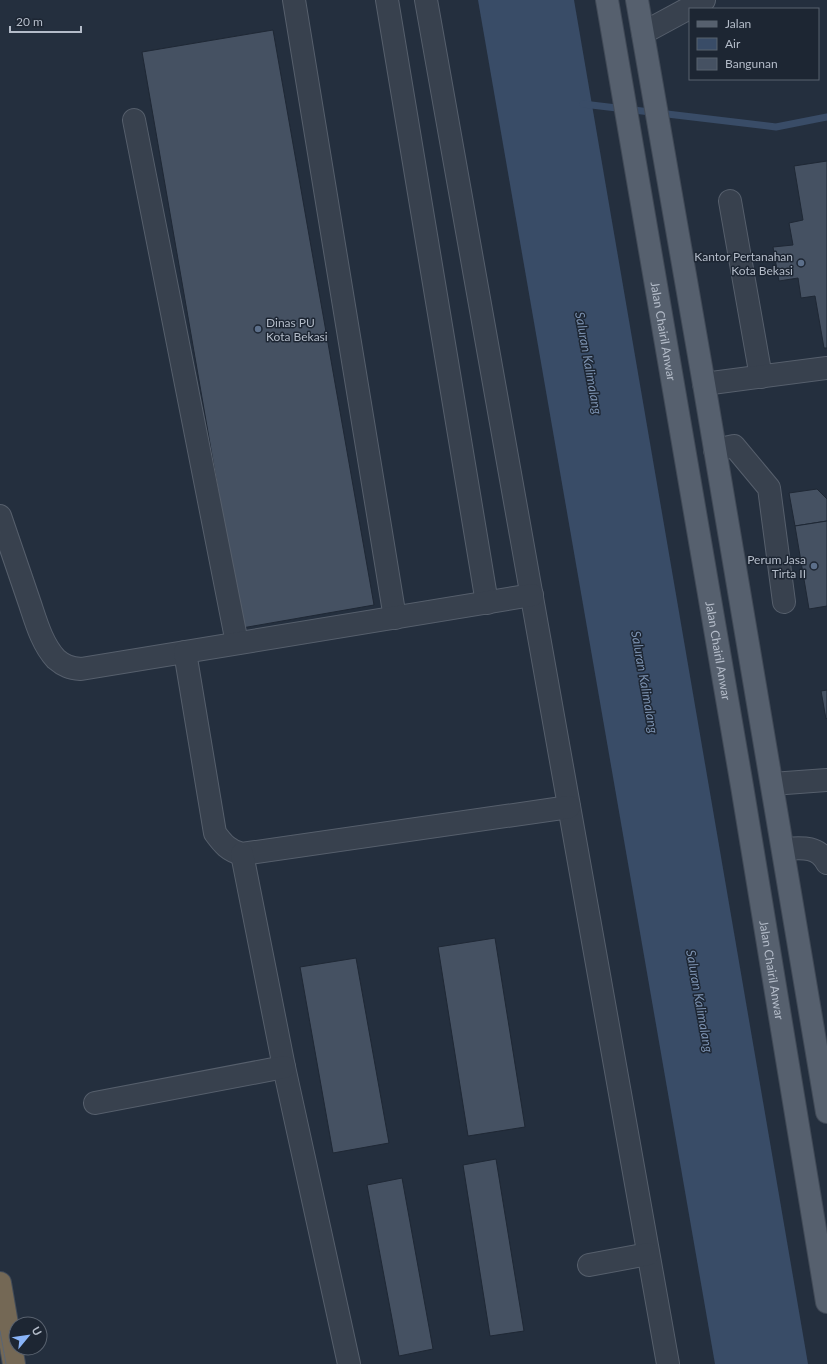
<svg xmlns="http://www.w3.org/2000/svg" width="827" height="1364" viewBox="0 0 827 1364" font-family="Lato,sans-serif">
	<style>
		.water { fill: #394c67 }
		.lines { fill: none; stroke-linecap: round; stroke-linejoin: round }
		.stream { stroke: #394c67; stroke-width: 7 }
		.building { fill: #455162; stroke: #1f2835 }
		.minor-casing { stroke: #565f6c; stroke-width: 24 }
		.major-casing { stroke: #414a57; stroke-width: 24 }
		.highway-casing { stroke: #434c59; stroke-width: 24 }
		.minor { stroke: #38414e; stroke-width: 22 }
		.major { stroke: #56606e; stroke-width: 22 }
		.highway { stroke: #746855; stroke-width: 22 }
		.tram { stroke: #5a6575; stroke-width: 1 }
		.service-dot { fill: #5c6f8a; stroke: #1d2633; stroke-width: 1.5 }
		.labels { text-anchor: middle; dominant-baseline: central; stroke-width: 3; stroke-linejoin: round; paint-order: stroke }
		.poi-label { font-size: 12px; fill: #b4bcc9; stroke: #1d2633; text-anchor: end }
		.street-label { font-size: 12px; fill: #b4bcc9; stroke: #1d2633 }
		.water-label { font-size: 13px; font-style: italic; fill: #7c92b1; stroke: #1d2633 }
	</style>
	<rect width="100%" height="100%" fill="#242f3e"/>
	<polygon class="water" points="478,0 574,0 808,1364 715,1364"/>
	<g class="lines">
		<polyline class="stream" points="583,104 776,127 827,117"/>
	</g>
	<g class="building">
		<polygon points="273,30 374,605 242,628 142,52"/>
		<polygon points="827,161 827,348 824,348 815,296 801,298 798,278 779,281 773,247 793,245 789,223 803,220 794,166"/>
		<polygon points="817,489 827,499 827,521 795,526 789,493"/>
		<polygon points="827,521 827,606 809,609 795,526"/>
		<polygon points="827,690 827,718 826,719 821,691"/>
		<polygon points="495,938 525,1127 468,1136 438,947"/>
		<polygon points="356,958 389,1143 333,1153 300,967"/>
		<polygon points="496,1159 524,1331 490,1336 463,1165"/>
		<polygon points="402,1178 433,1349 399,1356 367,1185"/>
	</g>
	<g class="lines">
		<defs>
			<g id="minor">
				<polyline points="294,0 395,618"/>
				<polyline points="387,0 487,603"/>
				<polyline points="426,0 668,1364"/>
				<polyline points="643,33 704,0"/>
				<polyline points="134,120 237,643"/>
				<polyline points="730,201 761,377"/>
				<polyline points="704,384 827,368"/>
				<polyline points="715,450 734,446 769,488 784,602"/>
				<path d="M 0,516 C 9,543 19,571 28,598 C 35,618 41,643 56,659 C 64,666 70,668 81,669 L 185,652"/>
				<path d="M 532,595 L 185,652 L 215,833 C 223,844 229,851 242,854 L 569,807"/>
				<polyline points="772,784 827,780"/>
				<path d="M 783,849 C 800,848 818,845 827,863"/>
				<polyline points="242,854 284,1067 349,1364"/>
				<polyline points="95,1103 284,1067"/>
				<polyline points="589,1265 648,1254"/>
			</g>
			<g id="major">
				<path id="s1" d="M 607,0 L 742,786 L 827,1302"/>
				<polyline points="637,0 704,384 827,1112"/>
			</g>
			<polyline id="highway" points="0,1283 14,1364"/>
		</defs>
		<use href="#minor" class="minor-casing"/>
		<use href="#major" class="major-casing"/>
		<use href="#highway" class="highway-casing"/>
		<use href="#minor" class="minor"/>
		<use href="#major" class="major"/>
		<use href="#highway" class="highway"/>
		<polyline class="tram" points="0,1331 6,1364"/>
	</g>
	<g class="service-dot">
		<circle cx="801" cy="263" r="4"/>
		<circle cx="258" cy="329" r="4"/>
		<circle cx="814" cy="566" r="4"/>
	</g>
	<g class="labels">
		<g class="poi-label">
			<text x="793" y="256">Kantor Pertanahan<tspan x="793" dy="14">Kota Bekasi</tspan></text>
			<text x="266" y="322" text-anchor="start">Dinas PU<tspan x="266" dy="14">Kota Bekasi</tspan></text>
			<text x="806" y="559">Perum Jasa<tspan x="806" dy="14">Tirta II</tspan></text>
		</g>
		<g class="street-label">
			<text stroke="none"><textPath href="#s1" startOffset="336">Jalan Chairil Anwar</textPath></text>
			<text stroke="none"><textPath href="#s1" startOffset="660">Jalan Chairil Anwar</textPath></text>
			<text stroke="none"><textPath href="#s1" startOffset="984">Jalan Chairil Anwar</textPath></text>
		</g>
		<g class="water-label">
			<text transform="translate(589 363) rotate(80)">Saluran Kalimalang</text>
			<text transform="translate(645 682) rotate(80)">Saluran Kalimalang</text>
			<text transform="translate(700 1001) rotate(80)">Saluran Kalimalang</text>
		</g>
	</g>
	<rect x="689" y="8" width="130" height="72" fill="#1d2633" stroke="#59626f"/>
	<rect x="697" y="21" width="20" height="6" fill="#56606e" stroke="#59626f"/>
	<text x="725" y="28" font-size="12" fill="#b4bcc9">Jalan</text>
	<rect x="697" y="38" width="20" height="12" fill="#394c67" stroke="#59626f"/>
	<text x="725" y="48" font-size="12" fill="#b4bcc9">Air</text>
	<rect x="697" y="58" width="20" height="12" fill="#455162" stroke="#59626f"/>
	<text x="725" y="68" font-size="12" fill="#b4bcc9">Bangunan</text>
	<g transform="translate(28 1336) rotate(61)"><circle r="19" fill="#1d2633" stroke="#59626f"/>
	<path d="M0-3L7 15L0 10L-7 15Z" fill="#8ab4f8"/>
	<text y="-6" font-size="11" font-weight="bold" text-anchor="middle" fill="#b4bcc9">U</text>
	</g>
	<path d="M10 26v6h71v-6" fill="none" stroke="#b4bcc9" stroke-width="2"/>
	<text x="16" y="26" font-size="12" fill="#b4bcc9" stroke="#1d2633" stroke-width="3" paint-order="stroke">20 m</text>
</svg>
